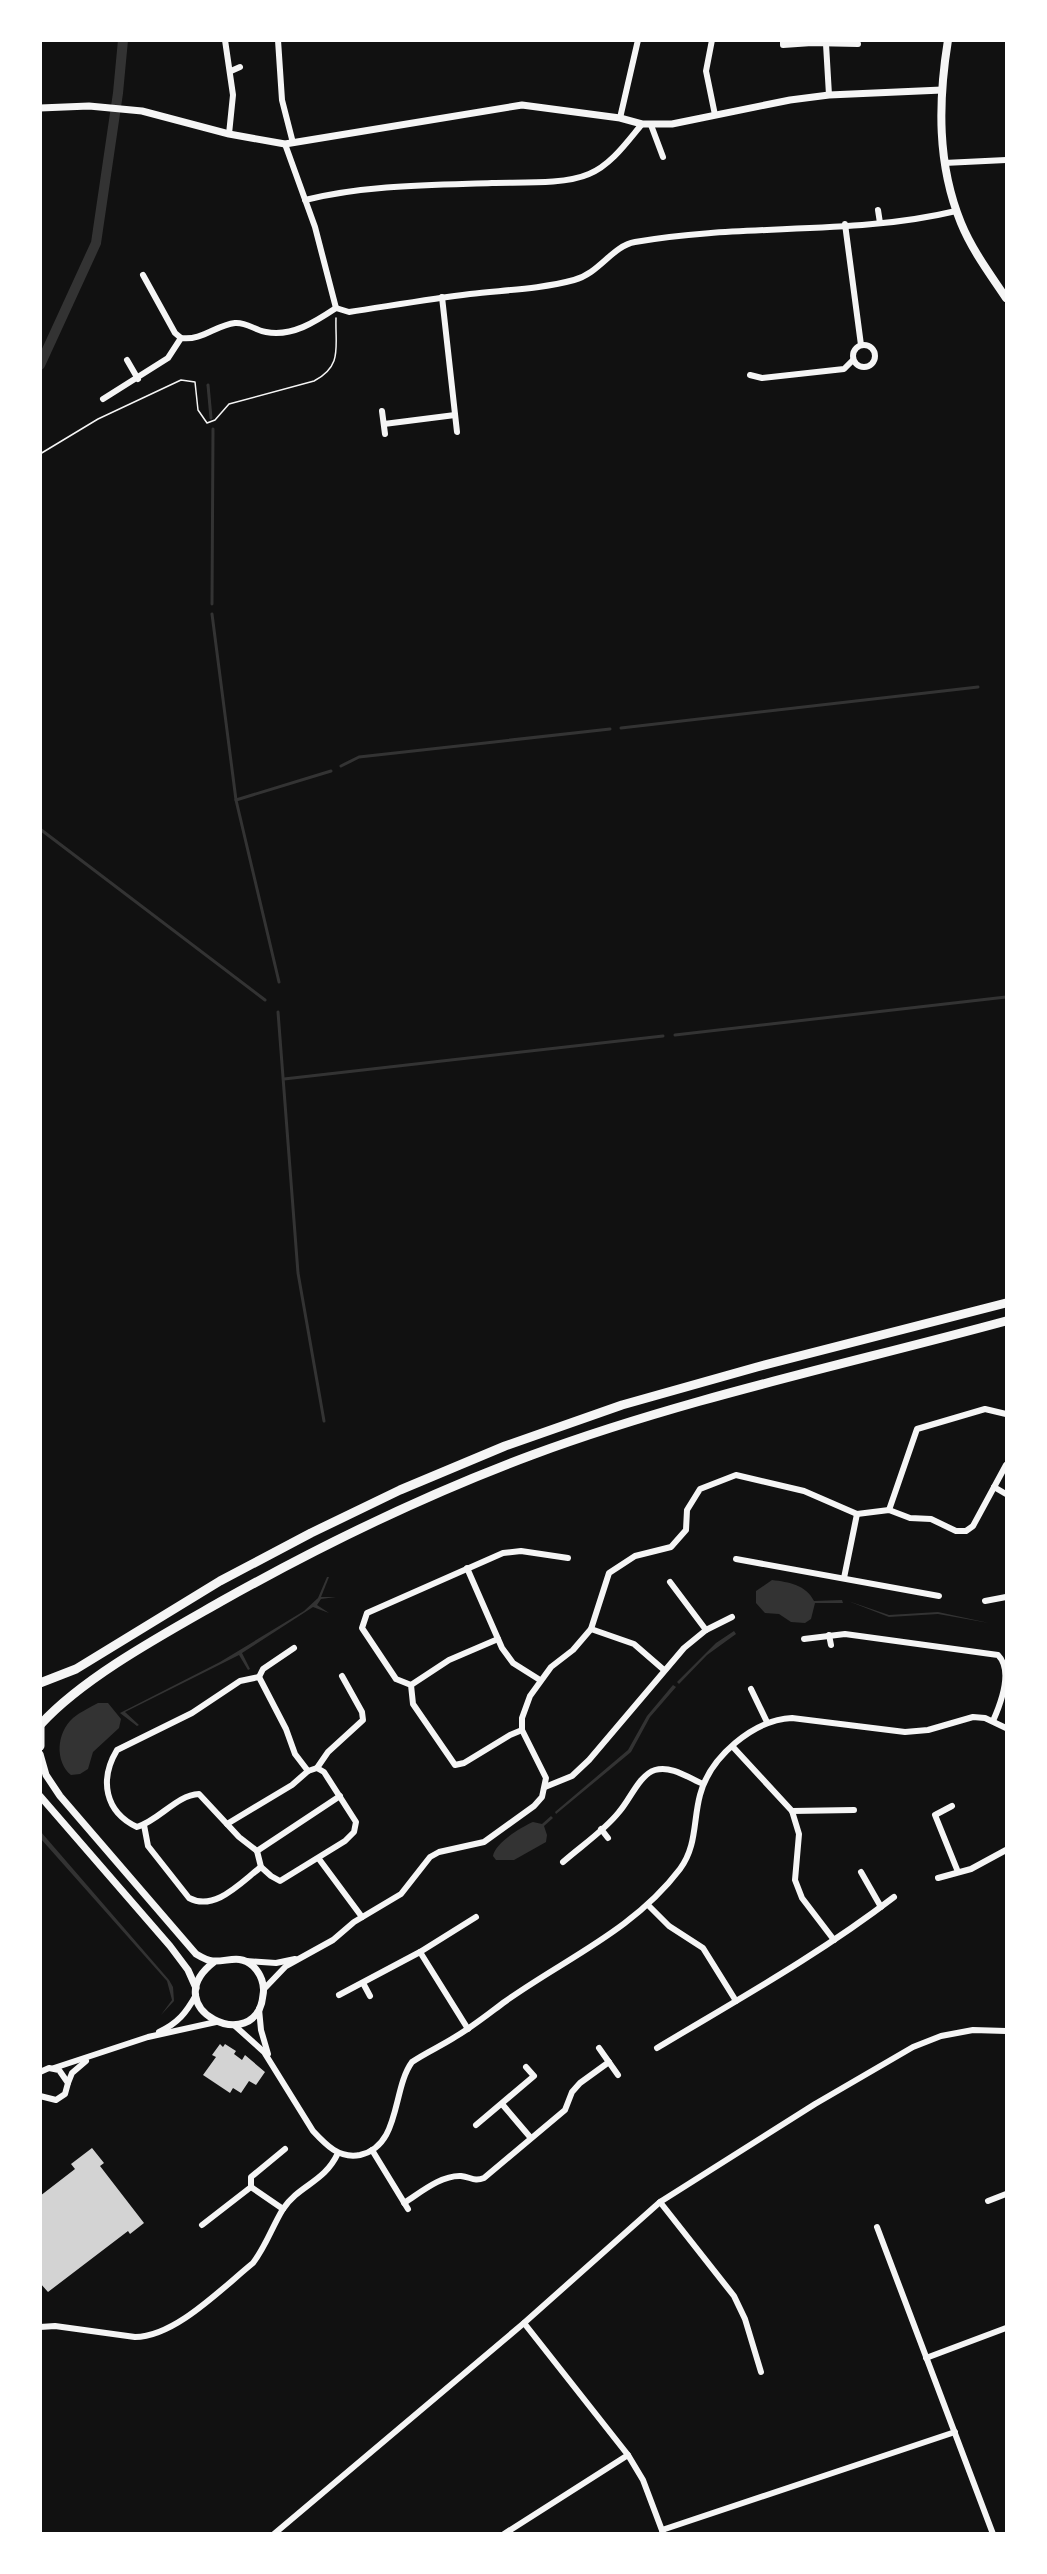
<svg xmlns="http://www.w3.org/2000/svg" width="1047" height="2574" viewBox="0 0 1047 2574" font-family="Barlow,sans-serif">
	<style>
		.water { fill: #333 }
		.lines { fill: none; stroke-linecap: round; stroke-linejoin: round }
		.stream { stroke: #333; stroke-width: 3 }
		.canal { stroke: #333; stroke-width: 10 }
		.building { fill: #d3d3d3 }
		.path { stroke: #f5f5f5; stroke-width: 1.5 }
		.minor { stroke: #f5f5f5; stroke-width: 6 }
		.tertiary { stroke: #f5f5f5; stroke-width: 7 }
		.secondary { stroke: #f5f5f5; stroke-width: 8 }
		.primary { stroke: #f5f5f5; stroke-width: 9 }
	</style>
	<rect width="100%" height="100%" fill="#111"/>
	<g class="water">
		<polygon points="327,1577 329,1577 321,1597 336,1597 321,1599 317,1605 329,1613 313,1607 242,1653 250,1669 248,1670 239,1655 125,1712 139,1725 137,1726 120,1713 220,1662 304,1611 318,1598"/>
		<path d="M 772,1580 C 789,1582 806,1585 814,1601 L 842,1600 L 843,1603 L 815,1603 L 811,1619 L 805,1623 L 791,1622 L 779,1614 L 765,1613 L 756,1603 L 756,1591 Z"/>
		<polygon points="848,1601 889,1615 938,1612 989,1623 938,1614 889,1617"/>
		<polygon points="734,1631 736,1634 707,1655 679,1684 677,1682 716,1643"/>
		<polygon points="673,1685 676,1687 650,1717 631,1752 556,1814 555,1812 628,1750 647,1716"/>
		<path d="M 98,1703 L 108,1703 L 121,1719 L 119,1728 L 93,1752 L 88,1769 L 80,1774 L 71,1775 C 55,1762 56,1733 73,1718 C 80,1712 89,1708 98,1703 Z"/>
		<path d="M 551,1816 L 553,1818 L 544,1826 L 547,1835 L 546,1842 L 514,1860 L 496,1860 L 493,1856 C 495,1843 521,1827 533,1822 L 542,1824 Z"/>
		<polygon points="41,1832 169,1980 173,1987 174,2001 161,2015 172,2000 167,1981 41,1839"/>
	</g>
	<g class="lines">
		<g class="stream">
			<polyline points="208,385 211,418"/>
			<polyline points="212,604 213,429"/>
			<polyline points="212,614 236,800"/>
			<polyline points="621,728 978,687"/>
			<polyline points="341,766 359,757 610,729"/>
			<polyline points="40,829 265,1000"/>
			<polyline points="279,982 236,800 331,771"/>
			<polyline points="278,1012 298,1273 324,1421"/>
			<polyline points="675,1035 1006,997"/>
			<polyline points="284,1079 663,1036"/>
		</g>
		<polyline class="canal" points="40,365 96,243 118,93 123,40"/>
	</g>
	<g class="building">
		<polygon points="220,2044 223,2047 225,2044 236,2051 234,2054 242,2060 245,2055 265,2072 256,2085 249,2081 241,2093 233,2088 230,2093 203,2075 216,2057 212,2055"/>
		<polygon points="92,2148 104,2163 100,2166 144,2223 130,2234 128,2231 48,2292 40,2283 40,2196 75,2169 71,2164"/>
	</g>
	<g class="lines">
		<path class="path" d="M 40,454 L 98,419 L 181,380 L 195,382 L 198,410 L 207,423 L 215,420 L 229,404 L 314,381 C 343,366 335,347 336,318"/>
		<g class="minor">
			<polyline points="225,40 233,95 229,134"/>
			<polyline points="278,40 282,100 293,143"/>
			<polyline points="712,40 706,71 715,115"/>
			<polyline points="783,40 783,45 812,43 858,44"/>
			<polyline points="826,44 829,95"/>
			<polyline points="231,71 240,67"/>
			<polyline points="620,118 638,40"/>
			<polyline points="651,125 663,157"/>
			<polyline points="285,144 315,227 336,308"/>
			<polyline points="944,163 1006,160"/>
			<path d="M 305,200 C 365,185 431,185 492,183 C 519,182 564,185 589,174 C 611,165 627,142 642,124"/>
			<polyline points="878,210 880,223"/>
			<polyline points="845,224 861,345"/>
			<path d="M 143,275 L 175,333 L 181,338 C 202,341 216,325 235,323 C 247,322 254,330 266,332 C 292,337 315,322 336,308"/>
			<polyline points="442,297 457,432"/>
			<path d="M 336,308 L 349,312 C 389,306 430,299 470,294 C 505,290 541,289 574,280 C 600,273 612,246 635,242 C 741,223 852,236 956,211"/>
			<circle cx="864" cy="356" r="11"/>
			<polyline points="127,360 138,379"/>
			<polyline points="750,375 762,378 844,369 853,360"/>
			<polyline points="103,399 168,358 181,338"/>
			<polyline points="382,411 385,434"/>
			<polyline points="384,424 455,415"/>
			<polyline points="994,1487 1006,1494"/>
			<polyline points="889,1510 917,1429 985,1409 1006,1414"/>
			<polyline points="736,1559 939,1596"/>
			<polyline points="467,1568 502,1648 513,1663 540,1680"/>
			<polyline points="844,1578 857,1514"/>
			<polyline points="670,1582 706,1630"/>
			<polyline points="985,1601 1006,1597"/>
			<polyline points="591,1629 634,1644 664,1670"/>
			<polyline points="829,1635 831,1645"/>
			<path d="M 804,1639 L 845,1634 L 998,1655 C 1013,1670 1001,1703 993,1721"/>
			<path d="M 259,1677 L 286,1729 L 295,1754 L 308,1771 L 317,1768 L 324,1772 L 356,1822 L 354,1832 L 345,1841 L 280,1881 L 271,1876 L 261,1867 L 257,1851 L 239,1837 L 199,1794 C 176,1795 160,1820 137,1827 C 105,1812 99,1780 117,1750 L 192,1713 L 240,1681 Z"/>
			<polyline points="259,1677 263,1669 294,1648"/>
			<polyline points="411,1685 449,1660 498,1639"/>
			<polyline points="751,1689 767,1722"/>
			<polyline points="522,1730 510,1735 464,1763 455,1765 413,1704 411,1685 396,1679 362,1628 367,1613 503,1553 521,1551 568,1558"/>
			<polyline points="733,1747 792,1811 799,1834 795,1880 802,1898 834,1940"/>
			<polyline points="317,1768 328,1752 363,1720 362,1712 342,1676"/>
			<polyline points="545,1787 572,1776 589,1760 684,1648 706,1630 732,1617"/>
			<polyline points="952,1806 935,1815 958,1872"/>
			<polyline points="792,1811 854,1810"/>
			<polyline points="227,1824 292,1785 308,1771"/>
			<path d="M 144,1825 L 148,1846 L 189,1898 C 215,1912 241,1882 261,1867"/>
			<polyline points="601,1829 608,1838"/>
			<polyline points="257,1851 340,1796"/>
			<polyline points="319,1859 362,1917"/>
			<path d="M 563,1862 C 581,1846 604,1831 619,1812 C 630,1800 639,1775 655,1770 C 671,1765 689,1778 703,1784"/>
			<polyline points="861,1872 881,1907"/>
			<polyline points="938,1878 971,1869 1006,1850"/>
			<polyline points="648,1905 669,1926 703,1948 736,2001"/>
			<polyline points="420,1952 468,2029"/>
			<polyline points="246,1961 276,1963 295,1959"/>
			<polyline points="363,1983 370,1996"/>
			<polyline points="264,1989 286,1966 333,1940 354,1922 401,1894 430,1857 439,1852 484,1842 534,1806 542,1797 546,1778 522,1730 522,1718 530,1696 551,1667 573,1650 591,1629 609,1573 635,1556 671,1547 686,1530 687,1510 700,1489 736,1475 804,1491 857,1514 889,1510 910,1518 931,1519 956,1531 966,1531 973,1526 1006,1465"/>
			<polyline points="339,1995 420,1952 476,1917"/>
			<polyline points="259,2009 261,2030 268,2054"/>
			<path d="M 234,2025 L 264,2052 L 313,2131 C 326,2145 339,2159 360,2155 C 401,2146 392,2089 412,2062 C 425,2053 441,2046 455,2037 C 472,2027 487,2015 503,2003 C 564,1959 633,1931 680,1869 C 697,1846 693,1821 700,1795 C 710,1757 753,1720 792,1718 L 905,1732 L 928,1730 L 973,1717 L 985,1718 L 1006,1728"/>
			<path d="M 159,2032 C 178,2023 186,2013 196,1995"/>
			<polyline points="599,2048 618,2075"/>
			<path d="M 657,2048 C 737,2000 820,1954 894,1897"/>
			<polyline points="54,2068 148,2037 216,2022"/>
			<polyline points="40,2072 49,2068 59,2070 68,2083 65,2094 56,2100 40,2096"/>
			<polyline points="68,2083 72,2073 86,2061"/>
			<polyline points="502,2104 530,2137"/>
			<polyline points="476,2125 534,2076 526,2067"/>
			<polyline points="372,2150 408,2209"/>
			<polyline points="988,2201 1006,2194"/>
			<polyline points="660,2202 734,2296 745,2319 761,2372"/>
			<path d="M 404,2203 C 420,2193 441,2175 461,2176 C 471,2177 474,2182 484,2178 L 565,2110 L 572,2092 L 580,2083 L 609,2062"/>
			<polyline points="283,2209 251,2187 251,2177 285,2149"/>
			<polyline points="202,2225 251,2187"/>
			<polyline points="877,2227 993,2534"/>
			<polyline points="524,2323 628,2455 643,2480 663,2533"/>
			<path d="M 40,2327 L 55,2326 L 135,2337 C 175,2337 222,2288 253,2263 C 266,2246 272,2227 283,2209 C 300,2184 324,2183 338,2153"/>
			<polyline points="926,2358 1006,2328"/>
			<polyline points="662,2530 955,2432"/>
			<polyline points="274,2534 524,2323 660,2202 815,2104 913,2047 941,2036 973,2030 1006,2031"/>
			<polyline points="504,2534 628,2455"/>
		</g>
		<g class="tertiary">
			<polyline points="40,108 89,106 142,111 229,134 285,144 522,105 620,118 642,124 672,124 790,100 829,95 942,90"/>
			<path d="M 40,1754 L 46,1775 L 60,1796 L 196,1954 C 201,1957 208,1961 213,1961 C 228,1962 239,1954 253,1966 C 261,1974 265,1985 263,1995 C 257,2058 154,2008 214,1962"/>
			<polyline points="40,1796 170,1946 188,1970 196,1988"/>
		</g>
		<path class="secondary" d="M 948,40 C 938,102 937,164 961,223 C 972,250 990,274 1006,298"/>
		<g class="primary">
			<polyline points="40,1683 76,1669 220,1581 311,1533 400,1490 505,1446 622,1405 757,1367 1006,1303"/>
			<polyline points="40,1723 40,1746"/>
			<path d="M 41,1724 C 84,1677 164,1634 220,1602 C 320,1546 424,1495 532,1455 C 686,1398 848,1364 1006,1321"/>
		</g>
	</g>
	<rect width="1047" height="2574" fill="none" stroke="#ffffff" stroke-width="84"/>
</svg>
